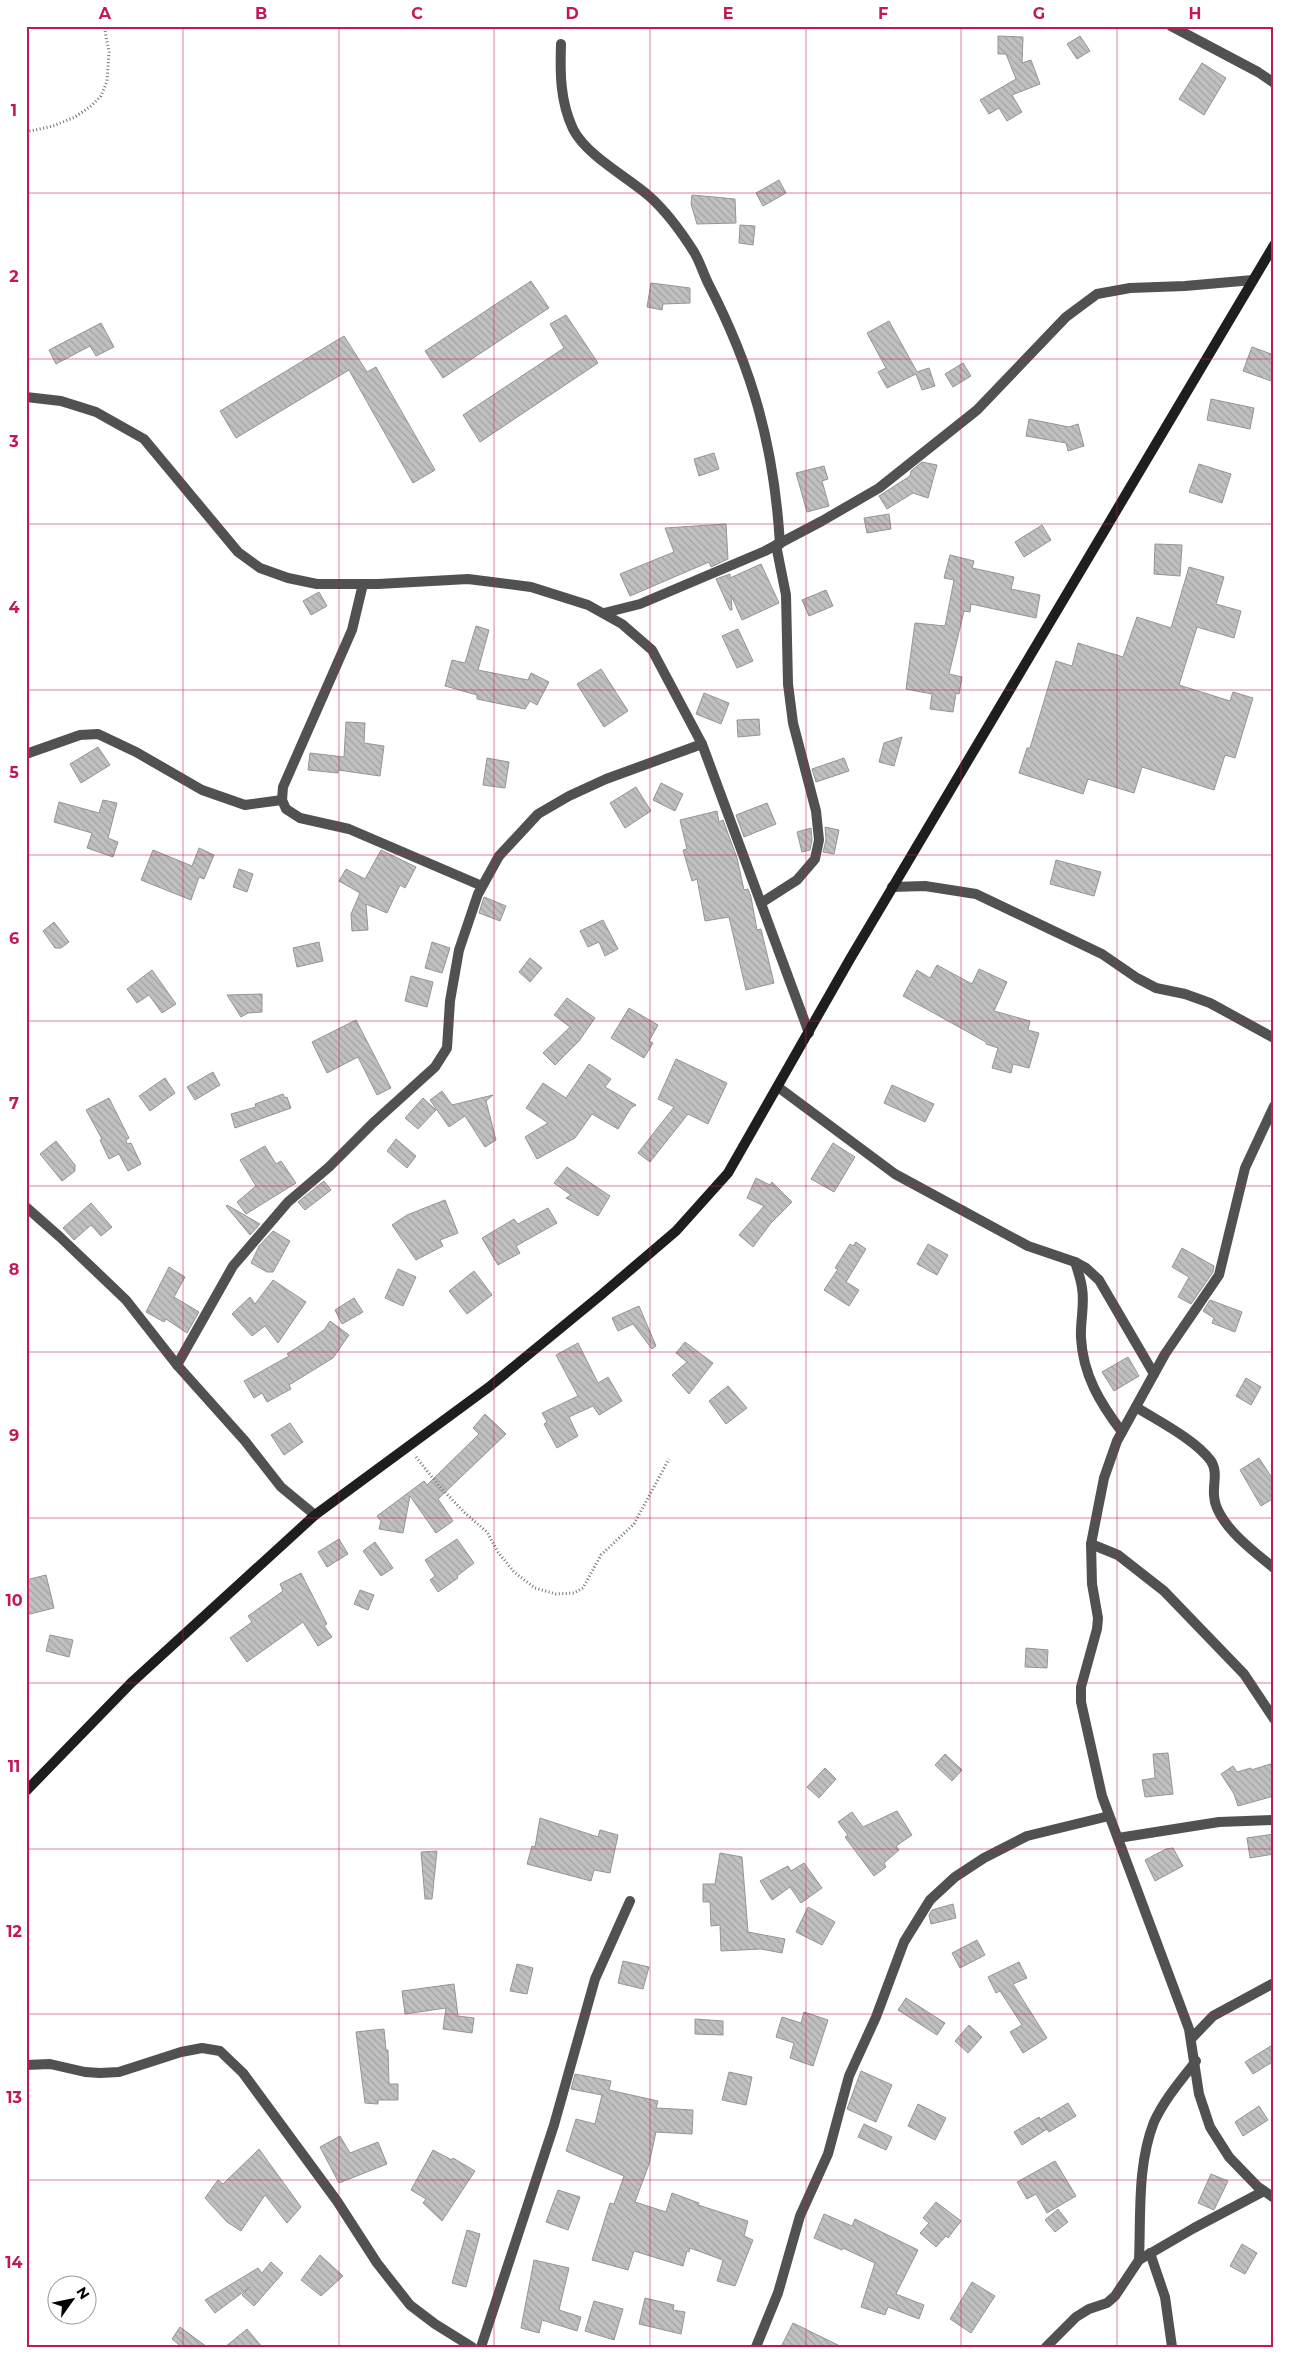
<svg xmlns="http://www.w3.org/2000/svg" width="1300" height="2373" viewBox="0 0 1300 2373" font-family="Montserrat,sans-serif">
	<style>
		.building { fill: url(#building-back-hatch); stroke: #959595 }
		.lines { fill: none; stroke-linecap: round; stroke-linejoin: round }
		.path { stroke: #737373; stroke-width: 3; stroke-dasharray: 1 2.5; stroke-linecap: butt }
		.street { stroke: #515151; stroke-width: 10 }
		.secondary { stroke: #1e1e1e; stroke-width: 10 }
		.grid { fill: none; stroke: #c2185b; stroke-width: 1; stroke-opacity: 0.55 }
		.neatline { fill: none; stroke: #c2185b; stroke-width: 2 }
		.grid-label { font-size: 16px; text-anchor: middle; font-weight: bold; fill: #c2185b }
	</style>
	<defs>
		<pattern id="building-back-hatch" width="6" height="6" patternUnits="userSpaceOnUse" patternTransform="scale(1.25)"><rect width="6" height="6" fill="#c0c0c0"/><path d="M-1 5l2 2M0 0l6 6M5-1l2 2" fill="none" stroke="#a3a3a3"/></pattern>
	</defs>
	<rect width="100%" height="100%" fill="#fff"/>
	<g class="building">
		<polygon points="998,36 1023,37 1022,63 1031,60 1040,84 1012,95 1022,112 1007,121 999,108 989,114 980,100 1016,79 1006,54 998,54"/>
		<polygon points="1080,36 1090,51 1077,59 1067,44"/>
		<polygon points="1202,63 1226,78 1204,115 1179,99"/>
		<polygon points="779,180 786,193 763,206 756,193"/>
		<polygon points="692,195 735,199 736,223 697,224 691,204"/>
		<polygon points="740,225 755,226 753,245 739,243"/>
		<polygon points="531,281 549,308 443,378 425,351"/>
		<polygon points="651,283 690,288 690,303 663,304 662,310 647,307"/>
		<polygon points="566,315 598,363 480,442 463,415 564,348 550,324"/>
		<polygon points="889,321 917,372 929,368 935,386 922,390 916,374 887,388 878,372 886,368 867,333"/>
		<polygon points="101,323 114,347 96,356 90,346 56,364 49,350"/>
		<polygon points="344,336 367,372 376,367 435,470 413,483 349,370 236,438 220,411"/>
		<polygon points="1252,347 1274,355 1274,382 1243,371"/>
		<polygon points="963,363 971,376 953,387 945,374"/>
		<polygon points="1211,399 1254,408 1250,429 1207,420"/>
		<polygon points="1029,419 1069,427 1078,424 1084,446 1068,451 1066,443 1026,436"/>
		<polygon points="714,453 719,469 699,476 694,459"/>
		<polygon points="922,462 937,465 928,498 913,493 887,509 879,496 910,476 911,471"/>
		<polygon points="1199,464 1231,474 1222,503 1189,492"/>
		<polygon points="824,466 828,479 822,481 829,506 807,512 796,473"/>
		<polygon points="889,514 891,529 867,533 864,518"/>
		<polygon points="726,524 728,559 711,567 709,562 630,596 620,574 674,552 665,528"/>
		<polygon points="1042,525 1051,540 1024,557 1015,542"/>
		<polygon points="1155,544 1182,545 1180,576 1154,574"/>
		<polygon points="950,555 974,561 972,568 1014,577 1011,589 1040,595 1036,618 971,604 970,612 964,611 949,674 962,677 959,694 956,693 953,712 930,709 932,694 906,689 915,623 945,626 954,580 944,578"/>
		<polygon points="761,564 779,603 742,620 731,595 732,610 730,610 716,579 730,574 730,578"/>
		<polygon points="1189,567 1224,577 1216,604 1241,611 1234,638 1197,627 1179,685 1230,701 1233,692 1253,698 1235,758 1225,755 1214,790 1142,767 1134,793 1088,779 1083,794 1019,773 1027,748 1030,748 1056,661 1072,666 1078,643 1123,657 1137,617 1171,628"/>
		<polygon points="826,590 833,606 809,616 802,600"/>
		<polygon points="319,592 327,606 311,615 303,601"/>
		<polygon points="476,626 489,630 478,670 528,680 531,673 549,682 537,705 530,701 525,709 477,699 477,695 445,686 452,660 465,663"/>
		<polygon points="738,629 753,661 737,668 722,636"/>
		<polygon points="601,669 628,711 604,727 577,684"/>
		<polygon points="704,693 729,703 721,724 696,714"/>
		<polygon points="759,719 760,735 738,737 737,720"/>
		<polygon points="346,722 365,723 364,743 384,746 380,776 338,770 338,773 308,770 310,753 344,757"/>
		<polygon points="902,737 894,766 879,762 884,743"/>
		<polygon points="98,747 110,765 81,783 70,764"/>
		<polygon points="487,758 509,762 505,788 483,785"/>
		<polygon points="844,758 849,771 816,782 812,769"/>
		<polygon points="661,783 683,794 675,811 653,800"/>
		<polygon points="636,787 651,811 625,828 610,803"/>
		<polygon points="103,800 117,803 108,838 118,842 113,857 87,848 92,833 54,822 59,802 99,813"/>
		<polygon points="767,803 776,824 744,837 736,815"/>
		<polygon points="717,811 719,822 723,820 737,858 744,890 748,889 751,897 757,930 761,929 774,983 746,990 729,917 705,921 697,879 692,881 683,850 687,849 680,820"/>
		<polygon points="825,827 839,830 834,854 823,852 826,840"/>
		<polygon points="811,828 812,840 810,850 802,852 797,832"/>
		<polygon points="199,848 214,855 204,879 199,877 191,900 141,880 153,850 192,866"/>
		<polygon points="381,850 416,867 405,888 400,885 387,913 366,904 368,930 352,931 351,914 360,893 339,881 346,869 365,879"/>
		<polygon points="1056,860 1101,872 1094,896 1050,884"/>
		<polygon points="239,869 253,874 247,892 233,887"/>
		<polygon points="484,897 506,906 500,921 479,913"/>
		<polygon points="603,920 618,949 605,956 599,942 588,947 580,931"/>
		<polygon points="54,922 69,942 61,948 55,948 43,931"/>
		<polygon points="319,942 323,961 297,967 293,948"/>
		<polygon points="432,942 450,948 442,973 425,968"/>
		<polygon points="530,958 542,968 530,982 519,972"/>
		<polygon points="937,965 972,984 979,969 1007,982 994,1011 1030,1021 1028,1030 1039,1033 1029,1068 1013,1064 1011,1073 992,1068 998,1048 986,1044 986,1042 903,996 917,970 930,978"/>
		<polygon points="152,970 176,1004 162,1013 149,995 137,1003 127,989"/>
		<polygon points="411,976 433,982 427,1007 405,1001"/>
		<polygon points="262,994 262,1012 248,1013 241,1017 227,995"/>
		<polygon points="567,998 595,1018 579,1041 555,1065 543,1053 570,1027 554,1015"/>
		<polygon points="629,1008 658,1025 649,1041 653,1043 644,1058 611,1038"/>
		<polygon points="356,1020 391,1088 377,1095 358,1057 327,1073 312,1042"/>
		<polygon points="676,1059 727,1083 708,1124 688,1114 650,1162 638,1153 674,1107 658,1099"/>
		<polygon points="589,1064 611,1079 605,1087 636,1105 631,1108 618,1129 592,1114 575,1138 537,1159 525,1137 548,1123 526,1108 543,1083 566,1098"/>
		<polygon points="213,1072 220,1085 195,1100 187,1087"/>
		<polygon points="165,1078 175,1093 150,1111 139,1096"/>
		<polygon points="892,1085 934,1104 925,1122 884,1103"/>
		<polygon points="442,1091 452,1105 493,1095 486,1101 496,1140 485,1147 465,1116 449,1127 430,1100"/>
		<polygon points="283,1094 285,1098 287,1097 291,1108 235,1128 231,1114 256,1107 255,1104"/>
		<polygon points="109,1098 129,1138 126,1140 127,1144 131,1143 141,1164 128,1171 119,1154 109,1159 100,1140 102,1139 86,1110"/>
		<polygon points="423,1098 436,1110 418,1129 405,1118"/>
		<polygon points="396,1139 416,1156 407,1168 387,1151"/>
		<polygon points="56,1141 75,1165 75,1171 62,1181 40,1154"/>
		<polygon points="833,1143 855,1157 834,1192 811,1179"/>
		<polygon points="265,1146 276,1164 281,1161 296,1183 246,1214 237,1202 256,1186 240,1160"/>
		<polygon points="567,1167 610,1196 598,1216 566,1198 571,1195 554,1183"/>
		<polygon points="756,1178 770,1185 772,1182 792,1202 771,1223 753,1247 739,1235 764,1206 747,1198"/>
		<polygon points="324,1181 331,1190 305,1210 298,1202"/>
		<polygon points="445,1200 458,1233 440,1240 443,1246 416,1260 392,1225 407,1215"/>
		<polygon points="91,1203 112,1227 101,1236 91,1225 74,1240 63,1228"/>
		<polygon points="227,1205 260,1224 250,1235 226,1206"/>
		<polygon points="548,1208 557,1223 516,1246 520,1253 498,1265 482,1238 514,1219 518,1224"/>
		<polygon points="273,1231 290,1241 273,1272 267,1272 251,1263 259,1246"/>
		<polygon points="856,1242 866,1249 846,1282 859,1290 849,1306 824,1290 838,1269 835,1268 850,1244 853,1246"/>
		<polygon points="928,1244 948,1255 937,1275 917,1264"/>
		<polygon points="1182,1248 1214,1266 1213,1272 1191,1304 1178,1297 1189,1277 1172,1267"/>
		<polygon points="169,1267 185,1277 174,1297 199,1312 187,1333 166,1319 164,1322 146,1312"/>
		<polygon points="398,1269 416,1277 403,1306 385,1298"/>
		<polygon points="474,1271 492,1295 467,1314 449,1291"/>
		<polygon points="273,1280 306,1302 278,1343 265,1326 252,1336 232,1314 250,1297 255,1304"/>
		<polygon points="354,1298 363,1312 342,1324 335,1310"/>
		<polygon points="1210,1300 1242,1312 1235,1332 1212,1323 1214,1318 1203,1311"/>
		<polygon points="639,1306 656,1346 652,1349 633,1324 618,1331 612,1318"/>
		<polygon points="330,1321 349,1335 333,1358 289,1385 291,1389 267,1402 262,1393 254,1398 244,1381 289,1356 287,1354 324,1330"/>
		<polygon points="685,1342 713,1363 689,1394 672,1375 687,1362 676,1353"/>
		<polygon points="578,1343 598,1383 608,1377 622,1401 599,1415 593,1406 569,1417 578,1436 557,1448 544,1424 547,1422 542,1413 578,1396 556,1355"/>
		<polygon points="1128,1357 1139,1376 1114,1391 1102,1372"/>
		<polygon points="1246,1378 1261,1387 1251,1405 1236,1396"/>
		<polygon points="728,1386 747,1408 726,1424 709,1401"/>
		<polygon points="485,1414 506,1434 438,1499 453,1521 436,1533 410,1496 403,1533 379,1529 381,1521 377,1516 424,1481 427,1485 479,1434 473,1428"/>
		<polygon points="290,1423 303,1442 284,1455 271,1435"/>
		<polygon points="1259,1458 1274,1481 1274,1498 1261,1506 1240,1470"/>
		<polygon points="339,1539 348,1554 327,1567 318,1552"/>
		<polygon points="457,1539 474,1563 457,1576 458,1578 438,1592 430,1580 435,1576 425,1560"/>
		<polygon points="375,1542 393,1568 381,1576 363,1551"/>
		<polygon points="301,1573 327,1624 324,1626 332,1637 318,1646 303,1622 247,1662 230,1638 252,1622 248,1616 283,1591 280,1584"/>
		<polygon points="46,1575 54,1608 26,1615 26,1580"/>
		<polygon points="360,1590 374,1595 368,1610 354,1604"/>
		<polygon points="50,1635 73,1640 69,1657 46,1651"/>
		<polygon points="1026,1648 1048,1650 1047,1668 1025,1667"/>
		<polygon points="1168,1753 1173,1794 1145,1797 1142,1780 1155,1778 1153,1754"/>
		<polygon points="945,1754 962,1770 952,1781 935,1765"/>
		<polygon points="1274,1763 1274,1796 1238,1806 1234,1794 1221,1774 1233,1766 1237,1772 1251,1768 1251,1770"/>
		<polygon points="825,1768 836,1779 819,1798 807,1787"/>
		<polygon points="897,1811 912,1835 896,1846 899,1850 884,1863 886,1867 874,1876 845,1837 848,1835 838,1822 852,1812 863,1827"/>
		<polygon points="540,1818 598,1837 600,1830 618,1835 610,1873 594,1870 591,1881 527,1864 532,1846 535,1847"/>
		<polygon points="1274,1834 1274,1854 1250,1858 1247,1838"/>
		<polygon points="1173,1848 1183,1866 1155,1881 1145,1860 1166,1849"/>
		<polygon points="437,1851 432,1899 425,1899 421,1852"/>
		<polygon points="720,1853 742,1857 748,1932 785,1939 782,1953 761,1949 721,1951 720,1925 711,1926 710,1902 703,1902 703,1884 715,1884"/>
		<polygon points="804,1863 822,1888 801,1903 790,1887 772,1900 760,1881 788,1866 791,1871"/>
		<polygon points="953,1904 956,1918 931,1924 929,1915 932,1910"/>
		<polygon points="808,1907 835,1922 822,1945 796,1932"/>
		<polygon points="977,1940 985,1955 960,1968 952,1953"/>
		<polygon points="623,1961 649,1967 643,1989 618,1983"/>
		<polygon points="1019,1962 1027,1978 1013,1984 1047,2038 1023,2053 1010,2032 1022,2025 1000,1991 996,1993 988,1977"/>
		<polygon points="517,1964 533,1968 527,1994 510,1991"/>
		<polygon points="454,1984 458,2016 474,2018 472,2033 443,2029 446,2008 405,2014 402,1991"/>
		<polygon points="906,1998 945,2023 937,2035 898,2010"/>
		<polygon points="804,2012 828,2020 813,2066 790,2058 794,2043 776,2037 782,2017 801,2023"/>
		<polygon points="695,2019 723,2021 723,2035 695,2034"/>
		<polygon points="969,2025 982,2037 968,2053 955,2041"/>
		<polygon points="384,2029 386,2050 388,2050 389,2084 398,2084 398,2100 378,2100 378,2104 365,2103 356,2032"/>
		<polygon points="1274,2044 1274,2061 1253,2074 1245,2062"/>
		<polygon points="861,2071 892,2085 876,2122 847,2109"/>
		<polygon points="729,2072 752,2077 746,2105 722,2100"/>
		<polygon points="575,2074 611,2081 609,2090 658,2101 656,2108 693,2110 692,2134 656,2132 649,2164 635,2202 666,2212 672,2193 699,2203 698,2205 748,2221 744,2236 753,2240 735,2286 717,2281 723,2260 690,2248 689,2252 687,2251 683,2266 634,2251 628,2270 592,2260 610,2203 614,2204 624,2176 566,2151 576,2119 595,2124 602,2095 571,2089"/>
		<polygon points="1068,2103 1076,2116 1049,2132 1041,2119"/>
		<polygon points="918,2104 946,2118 935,2140 908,2126"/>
		<polygon points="1259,2106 1268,2120 1243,2136 1235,2122"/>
		<polygon points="1039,2117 1047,2129 1022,2145 1014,2132"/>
		<polygon points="864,2124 892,2137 886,2150 858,2137"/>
		<polygon points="340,2136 350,2153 378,2142 387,2164 339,2183 320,2147"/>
		<polygon points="259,2149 301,2207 287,2223 265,2195 241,2231 227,2222 205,2198 218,2180 223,2184"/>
		<polygon points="433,2150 452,2160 453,2158 475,2171 442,2221 423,2203 426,2199 411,2190"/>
		<polygon points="1055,2161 1076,2196 1047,2213 1036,2194 1027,2199 1017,2182"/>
		<polygon points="1211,2174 1228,2181 1214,2210 1198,2203"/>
		<polygon points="558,2190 580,2197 568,2230 546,2222"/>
		<polygon points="936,2202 961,2221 948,2238 946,2236 936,2247 920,2233 929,2223 923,2218"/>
		<polygon points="1058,2209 1068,2222 1055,2232 1045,2220"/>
		<polygon points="824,2214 852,2226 855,2219 918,2250 896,2294 924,2305 919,2319 888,2307 885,2315 861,2307 875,2263 843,2248 842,2250 814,2238"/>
		<polygon points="467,2230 480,2234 466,2287 452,2283"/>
		<polygon points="1242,2244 1257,2253 1245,2274 1230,2266"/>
		<polygon points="320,2255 343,2276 321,2296 301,2280"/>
		<polygon points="534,2260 569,2268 559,2310 581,2317 577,2331 542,2320 539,2333 521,2328"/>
		<polygon points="271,2262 283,2273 254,2306 242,2295 250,2287 215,2313 205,2300 258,2268 262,2273"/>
		<polygon points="972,2282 995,2296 971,2333 950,2319"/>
		<polygon points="645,2298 674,2305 673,2310 685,2312 681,2334 639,2324"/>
		<polygon points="594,2301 623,2309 614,2340 585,2331"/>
		<polygon points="793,2323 842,2347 781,2347"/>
		<polygon points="180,2327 207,2347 182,2347 172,2339"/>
		<polygon points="247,2329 262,2347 225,2347"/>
	</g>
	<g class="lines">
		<g class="path">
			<polyline points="26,132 53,126 75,117 91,106 101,96 107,81 109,52 104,26"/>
			<polyline points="416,1457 440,1487 465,1513 487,1532 498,1552 514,1572 535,1588 556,1594 574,1593 583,1588 601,1555 634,1524 669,1459"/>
		</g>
		<g class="street">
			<polyline points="1171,26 1258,72 1274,83"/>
			<path d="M 561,44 C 560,73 560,101 573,129 C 587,156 626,176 649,196 C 666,211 682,233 694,252 C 700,262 703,273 708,283 C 753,370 774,446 780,544"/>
			<polyline points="26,397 61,401 96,412 144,439 238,552 260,568 288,578 317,584 378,584 468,579 531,587 588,605 622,624 652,650 702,744 809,1033"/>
			<polyline points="363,584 352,630 283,787 282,800 286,809 300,818 349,829 482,886"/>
			<polyline points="604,613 640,604 765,551 822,521 879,488 977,410 1066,317 1097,294 1130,288 1185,286 1253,280"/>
			<polyline points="26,754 80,735 98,734 136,752 202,790 245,805 282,800"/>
			<polyline points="892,887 925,886 976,894 1102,954 1137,978 1156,988 1185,994 1210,1003 1274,1038"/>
			<polyline points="761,903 797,880 815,859 819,840 816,811 793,723 788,684 786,595 776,545"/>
			<polyline points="778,1087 895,1174 1028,1246 1075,1262 1086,1268 1099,1280 1154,1374"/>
			<polyline points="1274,1106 1245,1168 1219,1275 1165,1354 1117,1441 1104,1478 1091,1544 1092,1584 1098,1618 1097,1629 1081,1687 1081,1702 1102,1796 1189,2029 1199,2094 1210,2127 1229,2157 1257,2186 1274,2198"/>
			<polyline points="26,1207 60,1237 126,1300 177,1365 245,1441 281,1487 315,1515"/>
			<path d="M 1075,1262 C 1078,1271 1081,1280 1082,1288 C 1085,1304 1080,1322 1081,1338 C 1083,1375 1100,1403 1122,1432"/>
			<polyline points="177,1365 233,1266 288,1202 329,1167 373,1123 435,1067 447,1048 450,1001 459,950 478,894 499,856 538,814 569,796 606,779 702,744"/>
			<path d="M 1136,1407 C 1158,1421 1196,1440 1211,1461 C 1218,1472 1213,1484 1214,1495 C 1215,1523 1254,1552 1274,1568"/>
			<polyline points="1091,1544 1118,1555 1164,1591 1244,1674 1274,1719"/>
			<polyline points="1118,1838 1219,1822 1274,1820"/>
			<polyline points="1191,2039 1213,2016 1274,1983"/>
			<polyline points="26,2065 50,2064 85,2072 100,2073 119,2072 181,2052 202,2048 220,2051 243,2073 337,2201 377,2263 410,2305 435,2324 472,2347"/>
			<polyline points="1150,2253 1165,2297 1172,2347"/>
			<path d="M 1139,2260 C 1141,2215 1137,2165 1154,2122 C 1164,2100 1181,2080 1196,2061"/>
			<polyline points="481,2347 554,2125 595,1979 630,1901"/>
			<polyline points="756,2347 778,2293 800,2216 828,2154 849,2076 876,2017 904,1942 930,1900 955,1877 984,1858 1027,1836 1109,1816"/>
			<polyline points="1046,2347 1076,2317 1089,2309 1107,2303 1115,2296 1139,2260 1194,2228 1264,2191"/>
		</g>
		<polyline class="secondary" points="26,1791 131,1683 315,1515 489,1387 601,1295 676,1231 728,1173 850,959 1274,245"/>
	</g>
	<path class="grid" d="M 183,26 L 183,2347M 339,26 L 339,2347M 494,26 L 494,2347M 650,26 L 650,2347M 806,26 L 806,2347M 961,26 L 961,2347M 1117,26 L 1117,2347M 26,193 L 1274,193M 26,359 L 1274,359M 26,524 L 1274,524M 26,690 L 1274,690M 26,855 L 1274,855M 26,1021 L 1274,1021M 26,1186 L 1274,1186M 26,1352 L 1274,1352M 26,1518 L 1274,1518M 26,1683 L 1274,1683M 26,1849 L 1274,1849M 26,2014 L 1274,2014M 26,2180 L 1274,2180"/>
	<rect width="1300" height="2373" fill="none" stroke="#ffffff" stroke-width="55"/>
	<g transform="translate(72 2300) rotate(57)"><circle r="24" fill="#ffffff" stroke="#999999"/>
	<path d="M0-4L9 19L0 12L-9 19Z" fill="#000000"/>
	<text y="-8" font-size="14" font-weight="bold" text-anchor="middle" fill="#000000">N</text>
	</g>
	<rect x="28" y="28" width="1244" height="2318" class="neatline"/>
	<g class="grid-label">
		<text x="105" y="19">A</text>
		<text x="261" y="19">B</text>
		<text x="417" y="19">C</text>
		<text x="572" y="19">D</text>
		<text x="728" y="19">E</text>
		<text x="883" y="19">F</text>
		<text x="1039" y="19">G</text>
		<text x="1195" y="19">H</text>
		<text x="14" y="116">1</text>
		<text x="14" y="282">2</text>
		<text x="14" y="447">3</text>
		<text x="14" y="613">4</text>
		<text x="14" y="778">5</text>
		<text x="14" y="944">6</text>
		<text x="14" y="1109">7</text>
		<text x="14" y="1275">8</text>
		<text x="14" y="1441">9</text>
		<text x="14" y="1606">10</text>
		<text x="14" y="1772">11</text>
		<text x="14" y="1937">12</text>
		<text x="14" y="2103">13</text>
		<text x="14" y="2268">14</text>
	</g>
</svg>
